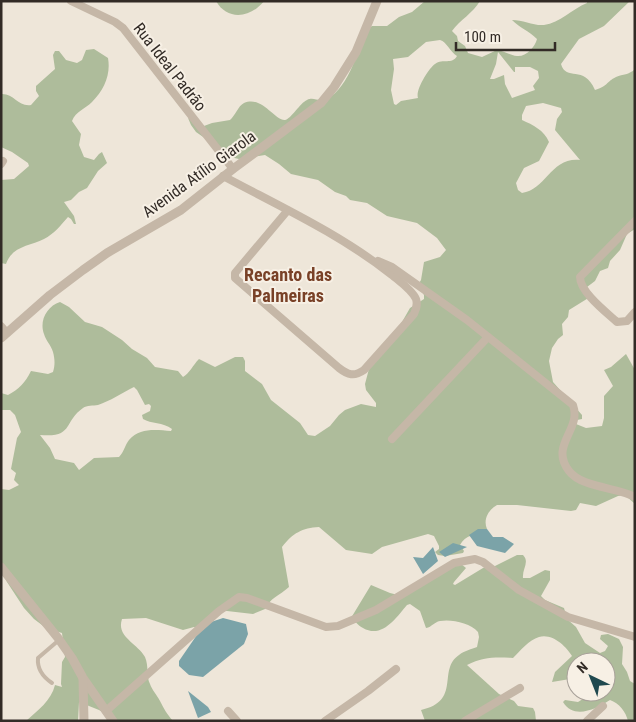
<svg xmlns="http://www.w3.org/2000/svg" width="636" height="722" viewBox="0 0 636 722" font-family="'Roboto Condensed',sans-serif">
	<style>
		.green { fill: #aebc9b; fill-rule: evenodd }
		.water { fill: #7ba3a8 }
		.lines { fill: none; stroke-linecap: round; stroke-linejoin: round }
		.service { stroke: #c5b7a7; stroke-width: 4 }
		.minor { stroke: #c5b7a7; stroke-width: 8 }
		.tertiary { stroke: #c5b7a7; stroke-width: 9 }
		.labels { text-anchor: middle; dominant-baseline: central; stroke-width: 4; stroke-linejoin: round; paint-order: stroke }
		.street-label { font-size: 16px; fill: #322b26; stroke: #f7f0e5 }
		.neighbourhood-label { font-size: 18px; font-weight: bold; fill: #794127; stroke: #f7f0e5 }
	</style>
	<rect width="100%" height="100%" fill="#eee6d9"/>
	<g class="green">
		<path d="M 216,1 L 264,1 C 251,18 227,21 216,1 Z"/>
		<path d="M 425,1 L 480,1 C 473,13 460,20 452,31 L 457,36 L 458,41 L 465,46 L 468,53 L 482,57 L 497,50 C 504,51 510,55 517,56 C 526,57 535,47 537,39 C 529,31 520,28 512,20 C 523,20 534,26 544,25 C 560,23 572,9 587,3 L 587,1 L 630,1 L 604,26 L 579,39 L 561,64 C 566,82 584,64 595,90 C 608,86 606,82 616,77 C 623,74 629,75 635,69 L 635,229 L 627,234 L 620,250 L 610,261 L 608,268 L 600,271 L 595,281 L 583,290 L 590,297 L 569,310 L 568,317 L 562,324 L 563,335 L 558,339 L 552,348 L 549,361 L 553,382 L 582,415 L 582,419 L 577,420 L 576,424 L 586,428 L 602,426 L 604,418 L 604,396 L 613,386 L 604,370 L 611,367 L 626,354 L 635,370 L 635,504 L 625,495 L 618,496 L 596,506 L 580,503 L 576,510 L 571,511 L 517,505 L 497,505 C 488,510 483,520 487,529 L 486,532 C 476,534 465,535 460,545 L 464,551 L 463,553 L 445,556 L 438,555 L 435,552 L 439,549 L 439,546 L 434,536 L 428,534 L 382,547 L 372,554 L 346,550 L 319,527 C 302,528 293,533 282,547 L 289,587 C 279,596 270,598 265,609 L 253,614 L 227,611 L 214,612 L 200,631 L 194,627 L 183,630 L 146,618 L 122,619 C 116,637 137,643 145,657 C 149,666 146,676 150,684 C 152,690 157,695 160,701 C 164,709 167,714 173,721 L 118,721 L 99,710 L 79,702 L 78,721 L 26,721 C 38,710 51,701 55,685 L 62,687 L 61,684 L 62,662 L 65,657 L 62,633 L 46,628 L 34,619 L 24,608 L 7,582 L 1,570 L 1,489 L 9,490 L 19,485 L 14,480 L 16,473 L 11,469 L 17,438 L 21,432 L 15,415 L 10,410 L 1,410 L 1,393 L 8,395 C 19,389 25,383 31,371 L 48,374 L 53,372 C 55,365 55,360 53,352 C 51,345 46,341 44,334 C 39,321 47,306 60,302 L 69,307 L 85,322 L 102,327 L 122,340 L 132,349 L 147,358 L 155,367 L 178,371 L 183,377 C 189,374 193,365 199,359 L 215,367 L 235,357 L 243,357 L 245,361 L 245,371 L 262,384 L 271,400 L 300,423 L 308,435 L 315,436 L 330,426 L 339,415 L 345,410 L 361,404 L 376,407 L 376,403 L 366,390 L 365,384 L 370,365 L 398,329 L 410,308 L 424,299 L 424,295 L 418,285 L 421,280 L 424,262 L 440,257 L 446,250 L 437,238 L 417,223 L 387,216 L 367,203 L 350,200 L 346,196 L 335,192 L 318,180 L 291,174 L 279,164 L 265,155 L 239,159 L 226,156 L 209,141 L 196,132 L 191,125 L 188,118 L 204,126 L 212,123 L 230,120 C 235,116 238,106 244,103 C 262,95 275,121 285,120 C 291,119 300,103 307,100 C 313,97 317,101 322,100 C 347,95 358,50 366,30 L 372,26 L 387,26 L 399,17 L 412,12 ZM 440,40 C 447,42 450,52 457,56 C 452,65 443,58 435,64 C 429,68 415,90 418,98 L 401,101 L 396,105 L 394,104 L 391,90 L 394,69 L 393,59 L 408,57 L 426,42 ZM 498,52 L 514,72 L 515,72 L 515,67 L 530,67 L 538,71 L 539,78 L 533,86 L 535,90 L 512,98 L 505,84 L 504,75 L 494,79 L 490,79 L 496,64 ZM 543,103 L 561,108 L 562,112 L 557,119 L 555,130 L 580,160 C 551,157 546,190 522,193 L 518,190 L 516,183 L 524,168 L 539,161 L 549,142 C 544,130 533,125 522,120 L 522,115 L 526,106 ZM 134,387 L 137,390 L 145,405 L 149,404 L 151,406 L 150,411 L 142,415 L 143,419 C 151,424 163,422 172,429 L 171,431 C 157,430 140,427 129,440 C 125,445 124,452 119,457 L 94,458 L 79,470 L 74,463 L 55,459 L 50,448 L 40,435 C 74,438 63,422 83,408 C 87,405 93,406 98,405 C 110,401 122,393 134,387 Z"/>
		<path d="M 94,49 L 108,58 C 111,75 104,90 92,102 C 85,109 76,111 72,121 L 81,134 L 79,145 L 84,157 L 94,160 L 99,154 L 102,152 L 107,163 L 98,171 L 87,188 L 79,192 L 71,200 L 64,202 L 74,216 L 76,224 L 74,224 L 71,219 L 68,217 C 61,225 54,234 44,239 C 30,246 12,246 6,264 L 1,263 L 1,180 L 14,179 L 29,166 L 28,163 L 12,152 L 1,147 L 1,94 C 14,93 18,107 31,105 L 39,96 L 36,91 L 36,86 L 55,69 L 53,55 L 55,51 L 59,51 L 66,60 L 77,63 L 82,60 L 86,50 Z"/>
		<path d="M 517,555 L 523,555 C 530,562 522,569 523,578 L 530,578 L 545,570 L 550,571 L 550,580 L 541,596 L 545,600 L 564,608 L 567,619 L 576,627 L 585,643 L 600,653 L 605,651 L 608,646 L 600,639 L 601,635 L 608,634 L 619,639 L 623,647 L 622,664 L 627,672 L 630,681 L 635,684 L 635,721 L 628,721 C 626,712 619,703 610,700 C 596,709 574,720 563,702 L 565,700 L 578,702 L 594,692 L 606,692 L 606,687 L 610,678 L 606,673 L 606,662 L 576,662 L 576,678 L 552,682 L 555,672 L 572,656 C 566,646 552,633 539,637 C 529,640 520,651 513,658 C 495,657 483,657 467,665 L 499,694 L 514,701 L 518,706 L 533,708 L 535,712 L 536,721 L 425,721 L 421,710 C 462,701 437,670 459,655 C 464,651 472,649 477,647 L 479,637 L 478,632 C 470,623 452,619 440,621 C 434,622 432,627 426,628 L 420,611 L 410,604 L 407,605 C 396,618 382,639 363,628 C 358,626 356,621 351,618 L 371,585 L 390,593 L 398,595 L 452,565 L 461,564 L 466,568 L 454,582 L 453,584 L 455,585 L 483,568 L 495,566 Z"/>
	</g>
	<g class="water">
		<polygon points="478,529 487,529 493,537 503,537 514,544 505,553 477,546 469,535"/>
		<polygon points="453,543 467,547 445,557 439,552"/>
		<polygon points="433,547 438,561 423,574 413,557 423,558"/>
		<polygon points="223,618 246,624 248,634 244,644 203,677 189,675 179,666 179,661 201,629 208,623"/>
		<polygon points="188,691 208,707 211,712 198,718"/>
	</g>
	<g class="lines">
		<path class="service" d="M 52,683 C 43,677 37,669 38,658 L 59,640"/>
		<g class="minor">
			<polyline points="71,1 115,22 123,28 233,169"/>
			<polyline points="1,164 3,161"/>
			<path d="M 223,176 C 281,207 340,234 392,275 C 399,281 412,290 416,299 C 418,305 416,309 414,314 L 364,370 C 354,377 348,375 339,368 L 235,278 L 235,273 L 288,210"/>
			<path d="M 635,221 L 580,277 C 580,292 606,312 617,322 L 627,321 L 635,312"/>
			<path d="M 378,261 L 392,267 L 467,320 L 573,405 C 582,430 549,445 569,471 C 582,488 617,487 635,497"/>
			<polyline points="1,326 7,333"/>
			<polyline points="392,439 488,337"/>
			<polyline points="106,711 219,611 239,597 247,598 326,627 338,626 376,610 454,563 475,559 483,562 519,590 568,617 635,637"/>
			<polyline points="228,711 237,721"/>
			<polyline points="325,721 368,691 396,669"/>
			<polyline points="465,721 520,688"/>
			<polyline points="587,721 603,706"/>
		</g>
		<g class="tertiary">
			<polyline points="1,338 50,295 83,270 107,253 181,210 233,169 321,103 334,87 356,52 377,1"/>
			<polyline points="1,567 58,638 72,658 83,678 113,721"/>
			<polyline points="83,679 84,721"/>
		</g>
	</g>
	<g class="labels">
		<g class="street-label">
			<text transform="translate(170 67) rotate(52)">Rua Ideal Padrão</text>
			<text transform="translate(199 174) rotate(-36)">Avenida Atílio Giarola</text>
		</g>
		<g class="neighbourhood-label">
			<text x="288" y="274">Recanto das<tspan x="288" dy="21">Palmeiras</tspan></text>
		</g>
	</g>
	<rect width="636" height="722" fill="none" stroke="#322b26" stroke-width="5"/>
	<g transform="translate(591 677) rotate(317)"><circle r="24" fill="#f7f0e5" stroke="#a8a199"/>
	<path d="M0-4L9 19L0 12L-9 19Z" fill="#20494f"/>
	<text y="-8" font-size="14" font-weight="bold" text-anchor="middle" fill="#322b26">N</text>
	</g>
	<path d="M456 42v8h99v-8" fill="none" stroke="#322b26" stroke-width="2.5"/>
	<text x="464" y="42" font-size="15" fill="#322b26" stroke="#f7f0e5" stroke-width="4" paint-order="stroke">100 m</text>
</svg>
